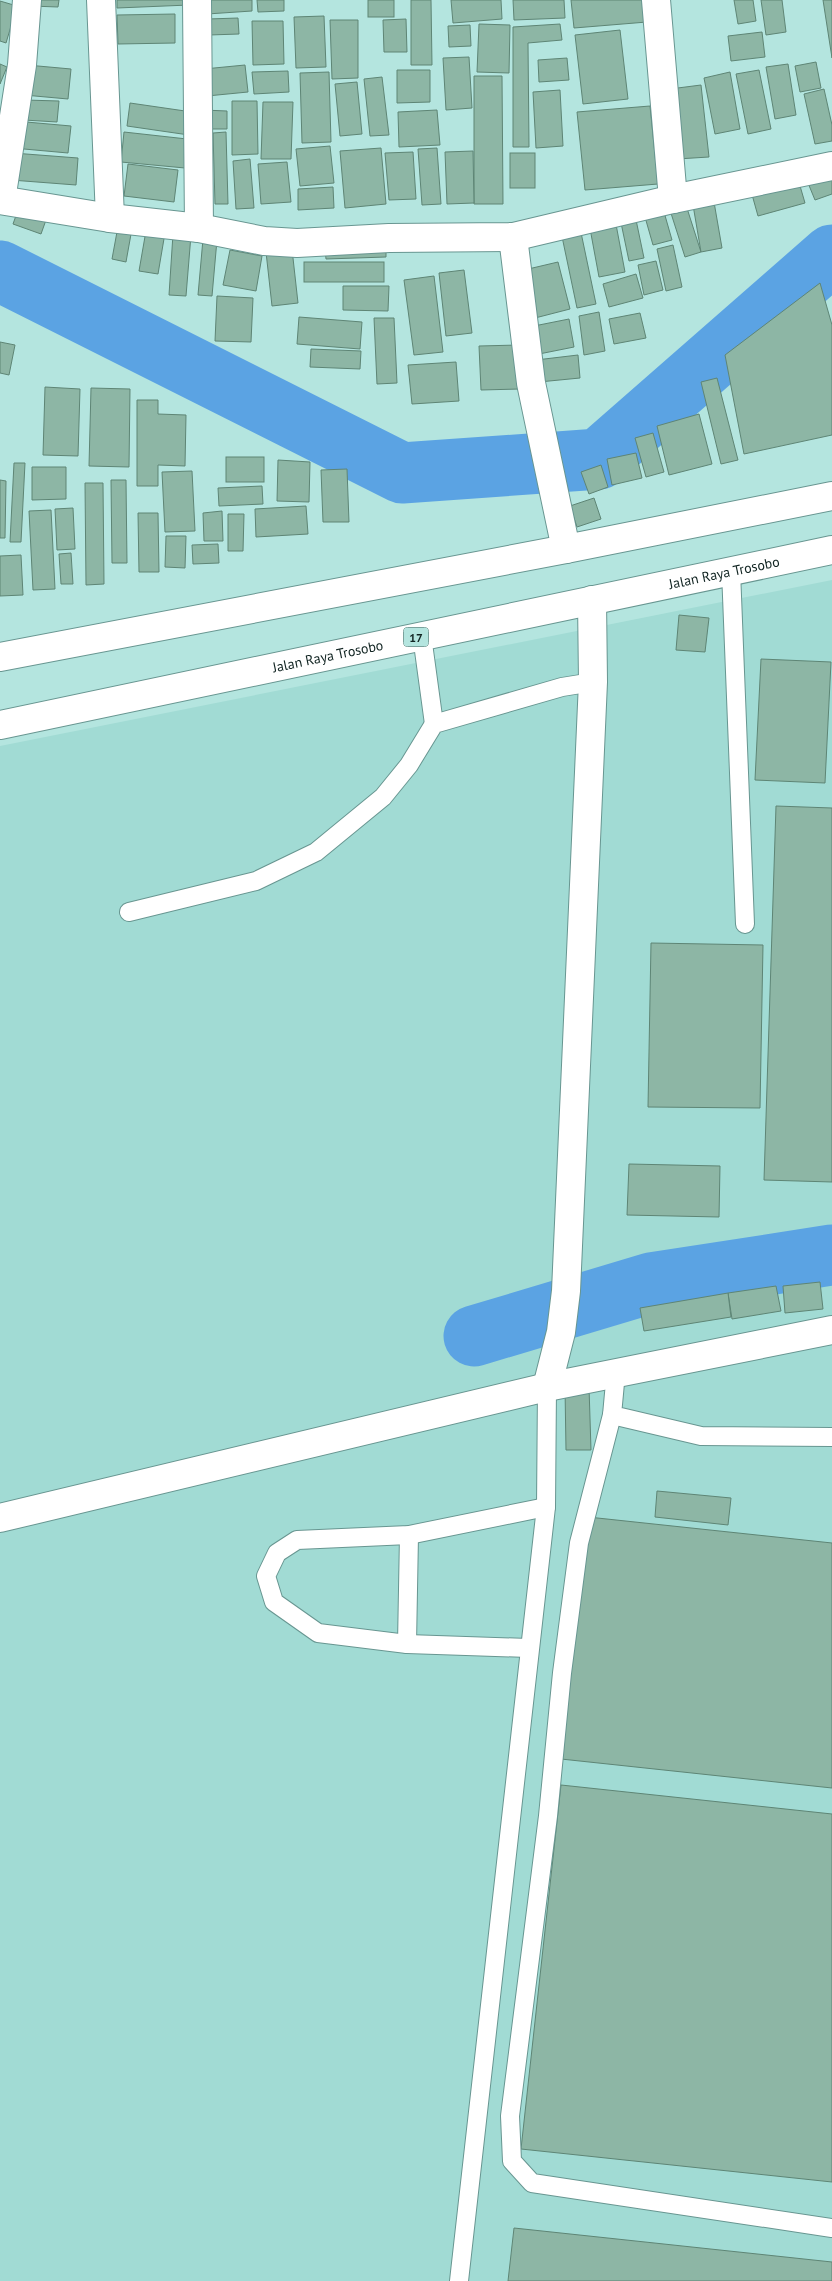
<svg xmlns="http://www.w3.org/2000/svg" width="832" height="2281" viewBox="0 0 832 2281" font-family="'PT Sans',sans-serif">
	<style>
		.built { fill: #a1dbd4 }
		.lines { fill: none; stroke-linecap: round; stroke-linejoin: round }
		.river { stroke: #5ba3e3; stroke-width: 61 }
		.building { fill: #8db6a5; stroke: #5e8575 }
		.lane-casing { stroke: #689691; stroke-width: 20 }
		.street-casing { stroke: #689691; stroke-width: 30 }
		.highway-casing { stroke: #689691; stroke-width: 30 }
		.lane { stroke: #fff; stroke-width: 18 }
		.street { stroke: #fff; stroke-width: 28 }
		.highway { stroke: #fff; stroke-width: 28 }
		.labels { text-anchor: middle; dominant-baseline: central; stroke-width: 4.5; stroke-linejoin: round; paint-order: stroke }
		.shield { fill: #b4e5df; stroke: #425e5b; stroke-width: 1 }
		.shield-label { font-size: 12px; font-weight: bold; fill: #112422 }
		.street-label { font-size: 14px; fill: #112422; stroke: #b4e5df }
	</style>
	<rect width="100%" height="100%" fill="#b4e5df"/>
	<polygon class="built" points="832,580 832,2281 0,2281 0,746"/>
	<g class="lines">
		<g class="river">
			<polyline points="0,271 402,473 599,459 832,255"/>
			<polyline points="474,1336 651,1283 832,1255"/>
		</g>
	</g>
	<g class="building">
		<polygon points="31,0 59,0 58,7 31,6"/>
		<polygon points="117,0 188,0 189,5 117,8"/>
		<polygon points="206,0 252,0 252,11 207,14"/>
		<polygon points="257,0 284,0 284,11 258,12"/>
		<rect x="368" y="0" width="26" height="17"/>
		<polygon points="411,0 431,0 432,65 411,65"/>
		<polygon points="451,0 501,0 502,19 453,23"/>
		<polygon points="513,0 564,0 565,18 514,20"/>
		<polygon points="571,0 645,0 647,22 574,28"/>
		<polygon points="734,0 753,0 756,21 738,24"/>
		<polygon points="761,0 782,0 786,32 766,35"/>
		<polygon points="823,0 832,0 832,58"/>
		<polygon points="0,1 17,6 6,43 0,41"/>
		<polygon points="175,14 175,43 118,44 117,15"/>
		<polygon points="324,16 326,67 296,68 294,17"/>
		<polygon points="238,18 239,34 209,35 208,19"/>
		<polygon points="406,19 407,52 384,52 383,20"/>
		<polygon points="330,20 358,20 358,78 332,79"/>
		<polygon points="252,21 283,21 284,64 253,65"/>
		<polygon points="479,24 510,25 509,73 477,72"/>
		<polygon points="560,24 562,40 528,43 529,147 513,147 513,27"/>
		<polygon points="470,25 471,46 449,47 448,26"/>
		<polygon points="620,30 628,99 583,104 575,35"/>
		<polygon points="762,32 765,57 731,61 728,36"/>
		<polygon points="469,57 472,108 446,110 443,58"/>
		<polygon points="567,58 569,80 539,82 538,60"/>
		<polygon points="816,62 821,88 800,92 795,66"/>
		<polygon points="0,64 7,67 0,84"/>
		<polygon points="788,64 796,115 775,119 766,67"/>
		<polygon points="27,65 71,69 68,99 24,95"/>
		<polygon points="245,65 248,92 207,96 204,69"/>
		<polygon points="397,70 430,70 430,102 397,103"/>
		<polygon points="759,70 771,129 748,134 736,74"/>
		<polygon points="288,71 289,92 254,94 252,72"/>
		<polygon points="329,72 331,142 302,143 300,73"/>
		<polygon points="730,72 740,129 715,134 704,78"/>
		<polygon points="474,76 502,76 503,204 474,204"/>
		<polygon points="382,77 389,135 370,136 364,79"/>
		<polygon points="357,82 362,134 340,136 335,84"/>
		<polygon points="701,85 709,157 677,159 670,89"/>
		<polygon points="824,89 832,125 832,141 815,144 804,94"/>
		<polygon points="560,90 563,146 536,148 533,92"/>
		<polygon points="25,100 59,101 57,122 24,120"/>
		<polygon points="232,101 257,101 258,154 232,155"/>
		<polygon points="263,102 293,102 291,159 261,159"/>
		<polygon points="130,103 192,112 189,135 127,126"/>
		<polygon points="650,106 658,184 585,190 577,112"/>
		<polygon points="203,110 227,111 227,129 203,129"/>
		<polygon points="437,110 440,145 399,147 398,112"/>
		<polygon points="15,121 71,126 68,153 13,148"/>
		<polygon points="124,132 187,139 185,168 121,162"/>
		<polygon points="226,132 228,204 215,204 213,133"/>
		<polygon points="330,146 334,183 300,186 296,149"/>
		<polygon points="381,148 386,204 345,208 340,151"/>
		<polygon points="437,148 441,204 422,205 418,149"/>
		<polygon points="473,151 474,203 447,204 445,152"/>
		<polygon points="413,152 416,199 389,200 385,153"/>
		<polygon points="13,153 78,158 76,185 11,180"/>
		<rect x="510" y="153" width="25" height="35"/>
		<polygon points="250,159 254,208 236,209 233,161"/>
		<polygon points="287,162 291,202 261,204 258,164"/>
		<polygon points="128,164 178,170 174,202 124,196"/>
		<polygon points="832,174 832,194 815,200 808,183"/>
		<polygon points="798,179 805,203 758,216 751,191"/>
		<polygon points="333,187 334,208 298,210 298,189"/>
		<polygon points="685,202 701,252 685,257 669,207"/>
		<polygon points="714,202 722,248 701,252 693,205"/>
		<polygon points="662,205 672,240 653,245 643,210"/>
		<polygon points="18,210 46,220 41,234 13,224"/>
		<polygon points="635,215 644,258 629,261 620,218"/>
		<polygon points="615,219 625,272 599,277 589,223"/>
		<polygon points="119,221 133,223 126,262 112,259"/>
		<polygon points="579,223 596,304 577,308 560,227"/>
		<polygon points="147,225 166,227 158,274 139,271"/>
		<polygon points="173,234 191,235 186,296 169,295"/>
		<polygon points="203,239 217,240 212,296 198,295"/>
		<polygon points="673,245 682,287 666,291 657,249"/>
		<polygon points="386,247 386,257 326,259 325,249"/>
		<polygon points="292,249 298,303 272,306 266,252"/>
		<polygon points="230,250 262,256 256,291 223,285"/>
		<polygon points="656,261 663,290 644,295 638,265"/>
		<rect x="304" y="262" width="80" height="20"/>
		<polygon points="558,262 570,309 535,318 524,270"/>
		<polygon points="464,270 472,333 446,336 439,273"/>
		<polygon points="636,274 643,298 609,307 603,284"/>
		<polygon points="434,276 443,352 414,355 404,280"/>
		<polygon points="820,283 832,325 832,435 744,454 725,355"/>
		<polygon points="343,286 389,286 388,311 343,310"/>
		<polygon points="217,296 253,298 251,342 215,341"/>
		<polygon points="599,312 605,351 584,355 579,316"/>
		<polygon points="640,313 646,338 614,344 609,319"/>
		<polygon points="299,317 362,322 360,349 297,344"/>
		<polygon points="374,318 394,318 397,383 377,384"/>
		<polygon points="569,319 574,347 534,355 529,327"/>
		<polygon points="0,342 15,345 9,375 0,373"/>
		<polygon points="519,345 520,389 481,390 479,346"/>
		<polygon points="311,349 361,351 360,369 310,367"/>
		<polygon points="578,355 580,378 539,382 536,360"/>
		<polygon points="456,362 459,401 412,404 408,365"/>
		<polygon points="717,378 738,460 721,464 701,382"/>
		<polygon points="45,387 80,389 78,456 43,455"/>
		<polygon points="91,388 130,389 129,467 89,466"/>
		<polygon points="137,400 158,400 158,414 186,415 185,466 158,465 158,486 137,486"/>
		<polygon points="699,414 712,464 669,475 657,426"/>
		<polygon points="653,433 664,472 646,477 635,438"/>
		<polygon points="636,453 642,478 612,485 607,459"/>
		<rect x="226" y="457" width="38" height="25"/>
		<polygon points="278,460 310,462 309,502 277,501"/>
		<polygon points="14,463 25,463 21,542 10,542"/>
		<polygon points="601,465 608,487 589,494 581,472"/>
		<polygon points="32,467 66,467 66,499 32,500"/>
		<polygon points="347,469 349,522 323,522 321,470"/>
		<polygon points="192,471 195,531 165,532 162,472"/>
		<polygon points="0,480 6,481 5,538 0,538"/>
		<polygon points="111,480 126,480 127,563 112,563"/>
		<polygon points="85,483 103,483 104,584 86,585"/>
		<polygon points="262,486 263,504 219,506 218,488"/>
		<polygon points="594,498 601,519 577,527 570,506"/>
		<polygon points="306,506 308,534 256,537 255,509"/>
		<polygon points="73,508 75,549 57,550 55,509"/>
		<polygon points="51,510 55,589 33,590 29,511"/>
		<polygon points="222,511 223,541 204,541 203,513"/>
		<polygon points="138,513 158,513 159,572 139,572"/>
		<polygon points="228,514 244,514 243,551 228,551"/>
		<polygon points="166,536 186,536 185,568 165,567"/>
		<polygon points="218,544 219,563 193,564 192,545"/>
		<polygon points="71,553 73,584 61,584 59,554"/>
		<polygon points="21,555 23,595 0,596 0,556"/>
		<polygon points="679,615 709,618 705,652 676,650"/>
		<polygon points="761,659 831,662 825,783 755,780"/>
		<polygon points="776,806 832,808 832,1182 764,1180"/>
		<polygon points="651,943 763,945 760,1108 648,1107"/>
		<polygon points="629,1164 720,1166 719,1217 627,1215"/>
		<polygon points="820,1282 823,1309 785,1313 783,1286"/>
		<polygon points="776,1286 781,1311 732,1319 728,1293"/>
		<polygon points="728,1293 731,1317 644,1331 640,1308"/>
		<polygon points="589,1387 591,1450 566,1450 565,1388"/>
		<polygon points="657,1491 731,1498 728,1525 655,1517"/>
		<polygon points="588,1517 832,1543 832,1788 561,1759"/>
		<polygon points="561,1785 832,1814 832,2182 521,2149"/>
		<polygon points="514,2228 832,2262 832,2281 508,2281"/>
	</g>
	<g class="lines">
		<defs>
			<g id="lane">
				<polyline points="731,571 745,924"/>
				<polyline points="422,636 434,724"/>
				<polyline points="129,912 256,881 316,852 383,797 409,765 434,724 562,687 593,682"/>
				<polyline points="616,1372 612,1415 701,1436 832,1437"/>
				<polyline points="612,1415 579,1543 562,1673 548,1816 510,2116 512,2161 532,2183 832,2228"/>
				<polyline points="407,1644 409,1535"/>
				<polyline points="528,1648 407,1644 318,1633 274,1602 266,1576 277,1553 297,1540 409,1535 546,1507"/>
				<polyline points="459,2281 546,1507 547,1387"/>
			</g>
			<g id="street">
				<polyline points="101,0 110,218"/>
				<polyline points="197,0 199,228"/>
				<polyline points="656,0 673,199"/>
				<polyline points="0,200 110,218 199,228 264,241 297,243 389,238 513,237 673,199 832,166"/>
				<polyline points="1,200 22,65 27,0"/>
				<polyline points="513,237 531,383 566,549"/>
				<polyline points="547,1387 561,1332 566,1291 593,682 592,600"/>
				<polyline points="0,1518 547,1387 832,1330"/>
			</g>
			<g id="highway">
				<polyline points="0,657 566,549 832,496"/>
				<path id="s1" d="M 0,725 L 832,550"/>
			</g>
		</defs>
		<use href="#lane" class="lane-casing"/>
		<use href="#street" class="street-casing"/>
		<use href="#highway" class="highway-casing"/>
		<use href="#lane" class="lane"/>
		<use href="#street" class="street"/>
		<use href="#highway" class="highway"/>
	</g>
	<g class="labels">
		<rect class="shield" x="403.5" y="627.5" width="25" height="19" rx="4"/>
		<g class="shield-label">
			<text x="416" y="637">17</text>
		</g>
		<g class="street-label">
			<text stroke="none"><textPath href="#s1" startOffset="740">Jalan Raya Trosobo</textPath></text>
			<text stroke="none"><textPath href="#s1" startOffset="335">Jalan Raya Trosobo</textPath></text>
		</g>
	</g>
</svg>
